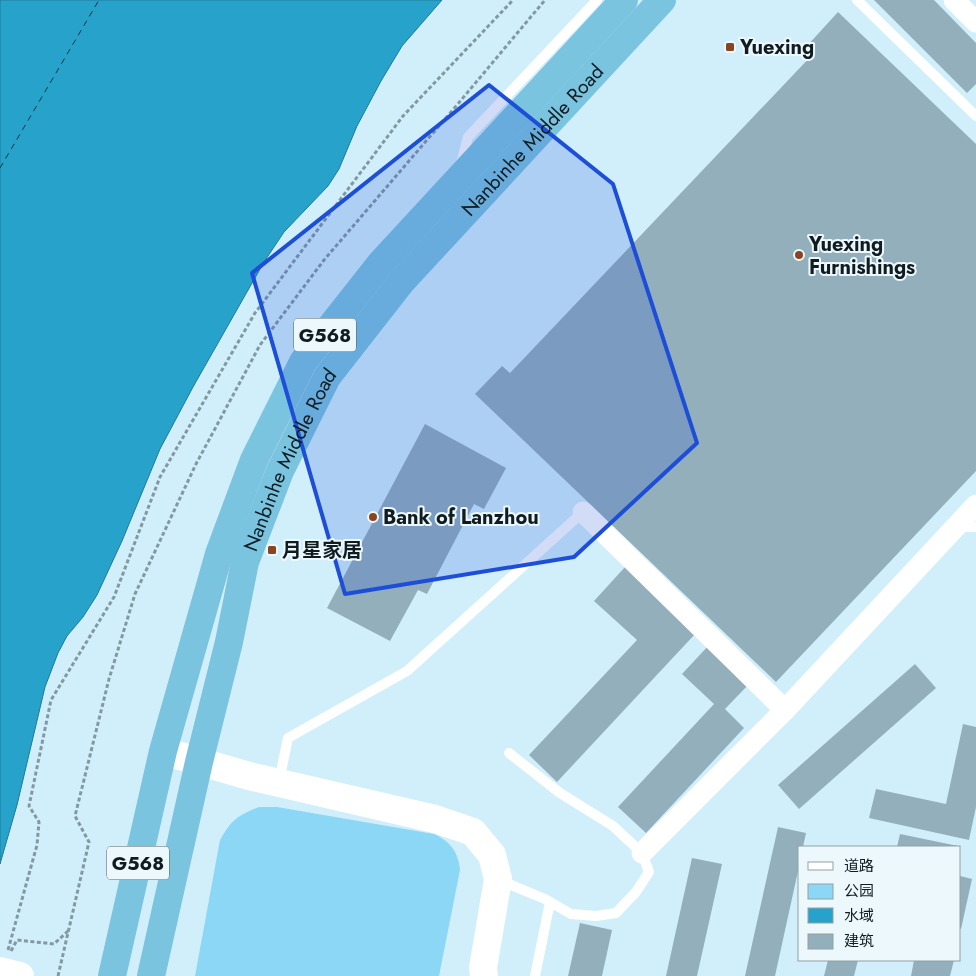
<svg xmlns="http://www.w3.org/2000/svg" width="976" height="976" viewBox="0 0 976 976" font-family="Jost,'Noto Sans SC',sans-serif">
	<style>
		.green { fill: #8cd7f6 }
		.water { fill: #27a2ca; stroke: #207a97 }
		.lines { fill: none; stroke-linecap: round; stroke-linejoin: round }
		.ferry { stroke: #023848; stroke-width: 1; stroke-dasharray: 6 5; stroke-linecap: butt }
		.building { fill: #93afbb }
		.path { stroke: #8399a2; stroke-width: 3; stroke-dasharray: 4 2.5; stroke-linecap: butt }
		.service { stroke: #fff; stroke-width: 10 }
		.minor { stroke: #fff; stroke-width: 21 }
		.secondary { stroke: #fff; stroke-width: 28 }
		.trunk { stroke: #7bc4df; stroke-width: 28 }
		.marked { fill: #1d4ed8; fill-opacity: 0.2; stroke: #1d4ed8; stroke-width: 4; stroke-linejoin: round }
		.poi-dot { fill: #8b4420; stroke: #edf8fd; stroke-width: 2 }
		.labels { text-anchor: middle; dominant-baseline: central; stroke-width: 4; stroke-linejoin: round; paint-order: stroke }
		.shield { fill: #edf8fd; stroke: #535e63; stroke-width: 1 }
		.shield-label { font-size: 19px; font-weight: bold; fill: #111c21 }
		.poi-label { font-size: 20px; font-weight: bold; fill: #111c21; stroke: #edf8fd; text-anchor: start }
		.street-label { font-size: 20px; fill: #111c21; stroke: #edf8fd }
	</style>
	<rect width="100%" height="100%" fill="#d1effb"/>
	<path class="green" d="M 259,807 L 277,807 L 434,834 C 451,842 458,852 460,870 L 439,976 L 195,976 L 220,840 C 231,820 238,815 259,807 Z"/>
	<polygon class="water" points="0,0 442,0 402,46 381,81 357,126 339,169 328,186 284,232 264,262 193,387 160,449 122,541 97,595 83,617 67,636 58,653 45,687 17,805 0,864"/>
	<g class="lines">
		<polyline class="ferry" points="0,168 99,0"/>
	</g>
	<g class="building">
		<polygon points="874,0 934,0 976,43 976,84 967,93"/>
		<polygon points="838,12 976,144 976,471 776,682 475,394 502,366 510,373 813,54 806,47"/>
		<polygon points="425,424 506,468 484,509 474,504 427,594 418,590 390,641 327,608"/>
		<polygon points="625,567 696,633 557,782 529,755 637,640 594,601"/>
		<polygon points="709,645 750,683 725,709 744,728 646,833 618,807 714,704 682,674"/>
		<polygon points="915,664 936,688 799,809 778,785"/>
		<polygon points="963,724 976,727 976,807 969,840 869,818 876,789 946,804"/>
		<polygon points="778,827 806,833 803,847 800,847 800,862 775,976 745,976"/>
		<polygon points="900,834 958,846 958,847 897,847"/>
		<polygon points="692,858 722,864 697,976 666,976"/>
		<polygon points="960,876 972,879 961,929 960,928"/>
		<polygon points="580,923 612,930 602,976 568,976"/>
		<polygon points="828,960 858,960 854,976 824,976"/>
		<polygon points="914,960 954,960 950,976 911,976"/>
	</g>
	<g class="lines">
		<g class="path">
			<polyline points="8,950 37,845 39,822 29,806 51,700 114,597 160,477 255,313 403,116 513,0"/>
			<polyline points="11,951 17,940 54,944 68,931"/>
			<polyline points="58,976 89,842 75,816 109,679 135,594 196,464 260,345 324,260 457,105 545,0"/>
		</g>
		<g class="service">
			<polyline points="857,0 976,116"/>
			<polyline points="460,167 468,137 597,0"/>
			<polyline points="957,527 976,527"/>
			<polyline points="279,781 288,738 407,671 583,512"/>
			<polyline points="499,880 545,899 571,914 596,916 616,913 636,892 649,872 642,853 613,826 560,793 509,753"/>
			<polyline points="535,976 550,902"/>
		</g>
		<g class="minor">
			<polyline points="954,0 976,22"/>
			<polyline points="583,512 785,710 642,853"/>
			<polyline points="785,710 976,505"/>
		</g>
		<g class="secondary">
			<polyline points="163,751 249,776 435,819 473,832 492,855 498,879 483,968 484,976"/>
			<polyline points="0,971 20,976"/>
		</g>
		<g class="trunk">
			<polyline points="112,976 163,751 219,554 254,460 303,362 381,263 624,0"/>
			<path id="s1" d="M 151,976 L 199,762 L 229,642 L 245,562 L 280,471 L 327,377 L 402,281 L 662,0"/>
		</g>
	</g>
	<path class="marked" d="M 489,85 L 613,184 L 697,443 L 574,557 L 345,594 L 252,273 Z"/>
	<g class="poi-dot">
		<rect x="725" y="42" width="10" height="10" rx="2.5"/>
		<circle cx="799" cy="255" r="5"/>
		<circle cx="373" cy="517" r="5"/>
		<rect x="267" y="545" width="10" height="10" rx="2.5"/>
	</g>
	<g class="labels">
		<g class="shield">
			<rect x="294" y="318.5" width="62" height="33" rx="4"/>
			<rect x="107" y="846.5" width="62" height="33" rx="4"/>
		</g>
		<g class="shield-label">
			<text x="325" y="335">G568</text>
			<text x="138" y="863">G568</text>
		</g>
		<g class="poi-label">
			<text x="740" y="47">Yuexing</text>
			<text x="809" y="244">Yuexing<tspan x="809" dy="23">Furnishings</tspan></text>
			<text x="383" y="517">Bank of Lanzhou</text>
			<text x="282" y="550">月星家居</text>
		</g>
		<g class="street-label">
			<text stroke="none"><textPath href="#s1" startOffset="941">Nanbinhe Middle Road</textPath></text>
			<text stroke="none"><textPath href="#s1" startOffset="536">Nanbinhe Middle Road</textPath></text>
		</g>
	</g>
	<rect x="798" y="846" width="162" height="115" fill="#edf8fd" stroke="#95a0a5"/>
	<rect x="808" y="862" width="25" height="8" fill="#ffffff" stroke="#95a0a5"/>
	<text x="844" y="871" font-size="15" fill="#111c21">道路</text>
	<rect x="808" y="884" width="25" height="15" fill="#8cd7f6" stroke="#95a0a5"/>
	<text x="844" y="896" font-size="15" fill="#111c21">公园</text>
	<rect x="808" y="908" width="25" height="15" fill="#27a2ca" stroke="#95a0a5"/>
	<text x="844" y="921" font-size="15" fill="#111c21">水域</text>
	<rect x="808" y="934" width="25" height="15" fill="#93afbb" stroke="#95a0a5"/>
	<text x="844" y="946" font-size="15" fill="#111c21">建筑</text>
</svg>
